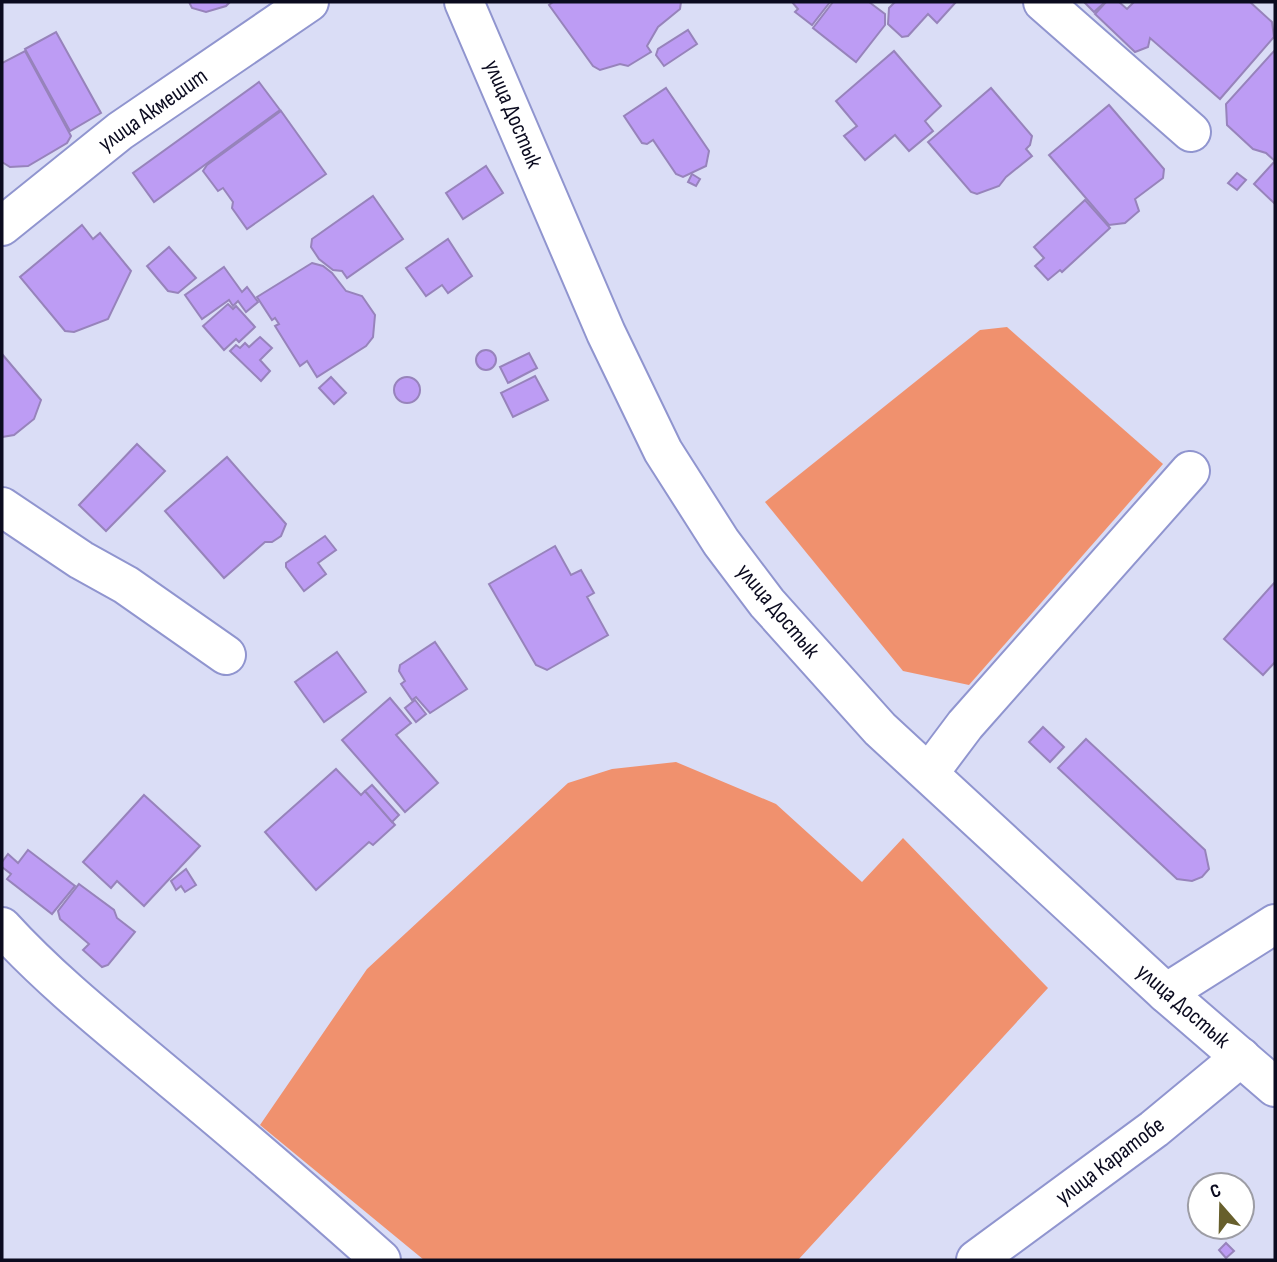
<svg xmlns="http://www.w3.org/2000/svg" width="1277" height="1262" viewBox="0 0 1277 1262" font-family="'Sofia Sans Condensed',sans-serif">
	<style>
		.green { fill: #f0916e }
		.building { fill: #bd9cf4; stroke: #9783bb; stroke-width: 2 }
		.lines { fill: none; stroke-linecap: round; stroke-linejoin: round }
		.minor-casing { stroke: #9095cf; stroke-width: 42 }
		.minor { stroke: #fff; stroke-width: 38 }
		.labels { text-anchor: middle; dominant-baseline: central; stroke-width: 5; stroke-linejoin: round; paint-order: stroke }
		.street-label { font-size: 23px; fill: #0b0b1f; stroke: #fff }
	</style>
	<rect width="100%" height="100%" fill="#daddf6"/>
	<g class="green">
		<polygon points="1007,327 1163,464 969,685 903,671 765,502 980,330"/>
		<polygon points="676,762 776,804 862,882 903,838 1048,988 798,1260 424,1260 260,1125 367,969 568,783 612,769"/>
	</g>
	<g class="building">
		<polygon points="189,2 230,2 226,6 206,12 192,8"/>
		<polygon points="553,2 681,2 680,9 658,27 647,46 651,52 628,66 620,64 600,70 593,66 549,5"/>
		<polygon points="792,2 830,2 812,25 795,12 798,9"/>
		<polygon points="833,2 869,2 885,14 885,25 856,62 813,28"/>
		<polygon points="895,2 956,2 937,23 928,14 908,36 902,37 888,24 889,8"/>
		<polygon points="1084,2 1105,2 1094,12"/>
		<polygon points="1106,2 1119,2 1127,9 1134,2 1250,2 1272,22 1274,37 1220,99 1150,38 1148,47 1135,52 1095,14"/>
		<polygon points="688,30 697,44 664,66 656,55 658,49"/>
		<polygon points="56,32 101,113 70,131 25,49"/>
		<polygon points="1275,50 1275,204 1254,184 1275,161 1266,153 1253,149 1227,125 1226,104"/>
		<polygon points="25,51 71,136 67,143 28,166 10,167 2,162 2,63"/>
		<polygon points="894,51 941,106 925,121 933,131 909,151 895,135 865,160 844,136 857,126 836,101"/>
		<polygon points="259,82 280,110 154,202 133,173"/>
		<polygon points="666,88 709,151 706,166 683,177 676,174 653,140 647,144 642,143 624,116"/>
		<polygon points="991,88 1032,136 1030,145 1026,149 1032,156 1006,177 999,186 977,194 971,192 928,142"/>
		<polygon points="1109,105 1164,169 1163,178 1135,199 1139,211 1125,223 1109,225 1049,155"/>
		<polygon points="281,111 326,174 247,229 232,208 233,202 223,188 218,191 203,171 207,165"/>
		<polygon points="486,166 503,193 463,219 446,193"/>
		<polygon points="1237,173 1246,180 1237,190 1228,183"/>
		<polygon points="692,174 700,179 696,186 688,182"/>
		<polygon points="373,196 403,239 347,278 342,271 333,270 319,259 311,247 312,239"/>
		<polygon points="1085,200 1110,228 1062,272 1060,270 1048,280 1035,266 1044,258 1034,247"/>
		<polygon points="82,225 93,239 100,233 131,271 108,319 74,332 65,331 20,277"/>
		<polygon points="448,239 472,276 448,293 442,285 426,296 406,268"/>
		<polygon points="169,247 196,278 178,293 168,291 147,266"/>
		<polygon points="312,263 323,266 332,273 346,291 362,296 375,315 373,337 366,346 317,377 307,361 300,366 275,326 279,324 275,318 272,320 257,297"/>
		<polygon points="224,267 242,292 247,287 258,302 246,312 238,301 233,306 229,300 202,319 185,295"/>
		<polygon points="228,304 233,309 236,306 255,327 239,342 236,339 224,350 203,326"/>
		<polygon points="260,337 272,348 260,360 270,371 261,381 230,351 236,345 240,348 245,343 249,347"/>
		<circle cx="486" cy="360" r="10"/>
		<polygon points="529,353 537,368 508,383 500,367"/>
		<polygon points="2,354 41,400 34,419 14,435 2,437"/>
		<polygon points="535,376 548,400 513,417 501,393"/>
		<polygon points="331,377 346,393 334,404 319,388"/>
		<circle cx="407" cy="390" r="13"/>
		<polygon points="137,444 165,471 106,531 79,505"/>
		<polygon points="227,457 286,524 281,536 272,542 265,542 224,578 165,511"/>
		<polygon points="325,536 336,550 318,563 326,574 304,591 286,567 286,563"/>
		<polygon points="555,546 571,575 581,570 594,593 587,597 608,635 547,670 536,665 489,584"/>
		<polygon points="1275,582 1275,662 1263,675 1224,639"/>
		<polygon points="435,642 467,689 430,713 416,697 412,700 401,684 405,681 399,671 400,665"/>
		<polygon points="337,652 366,692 324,722 295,682"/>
		<polygon points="390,698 411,723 396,735 438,783 405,812 342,740"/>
		<polygon points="415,700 426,714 416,722 405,708"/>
		<polygon points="1043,727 1064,747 1050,762 1029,742"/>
		<polygon points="1086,739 1205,850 1209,869 1202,877 1192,881 1177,879 1058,768"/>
		<polygon points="336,769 361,795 365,791 395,825 373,845 369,842 316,890 265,832"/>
		<polygon points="372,785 399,815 392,822 365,791"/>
		<polygon points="144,795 200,846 144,906 117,881 111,888 83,862"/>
		<polygon points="28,850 75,886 52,914 7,879 11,874 2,867 2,862 8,854 18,863"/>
		<polygon points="186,869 196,885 185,892 181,886 176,890 171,881"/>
		<polygon points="79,884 114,910 117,918 135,932 108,965 102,967 83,950 89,944 60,919 58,911"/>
		<polygon points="1226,1243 1234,1251 1226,1258 1219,1250"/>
	</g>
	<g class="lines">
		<defs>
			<g id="minor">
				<polyline points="464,2 606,333 663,451 721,542 767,603 880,729 1166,993 1275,1087"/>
				<polyline points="1043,2 1191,132"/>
				<polyline points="2,226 120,131 309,2"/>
				<polyline points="2,507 81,560 126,585 226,655"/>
				<polyline points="929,773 965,725 1190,471"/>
				<path d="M 2,927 C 54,984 117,1033 176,1083 C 246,1141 314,1200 381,1260"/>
				<polyline points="1166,993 1275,924"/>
				<polyline points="976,1260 1154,1129 1241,1057"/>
			</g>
		</defs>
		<use href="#minor" class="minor-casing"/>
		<use href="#minor" class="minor"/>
	</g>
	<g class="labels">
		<g class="street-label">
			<text transform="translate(153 110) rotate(-35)">улица Акмешит</text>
			<text transform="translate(513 114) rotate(67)">улица Достык</text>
			<text transform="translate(778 611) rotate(50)">улица Достык</text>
			<text transform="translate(1183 1006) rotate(41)">улица Достык</text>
			<text transform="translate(1110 1161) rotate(-37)">улица Каратобе</text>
		</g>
	</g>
	<rect width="1277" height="1262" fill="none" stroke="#0b0b1f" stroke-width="7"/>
	<g transform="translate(1221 1206) rotate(340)"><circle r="33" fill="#ffffff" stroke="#9d9da5" stroke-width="2"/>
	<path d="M0-5L12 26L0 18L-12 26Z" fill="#675f2c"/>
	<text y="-10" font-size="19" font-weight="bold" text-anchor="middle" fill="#0b0b1f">С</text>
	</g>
</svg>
